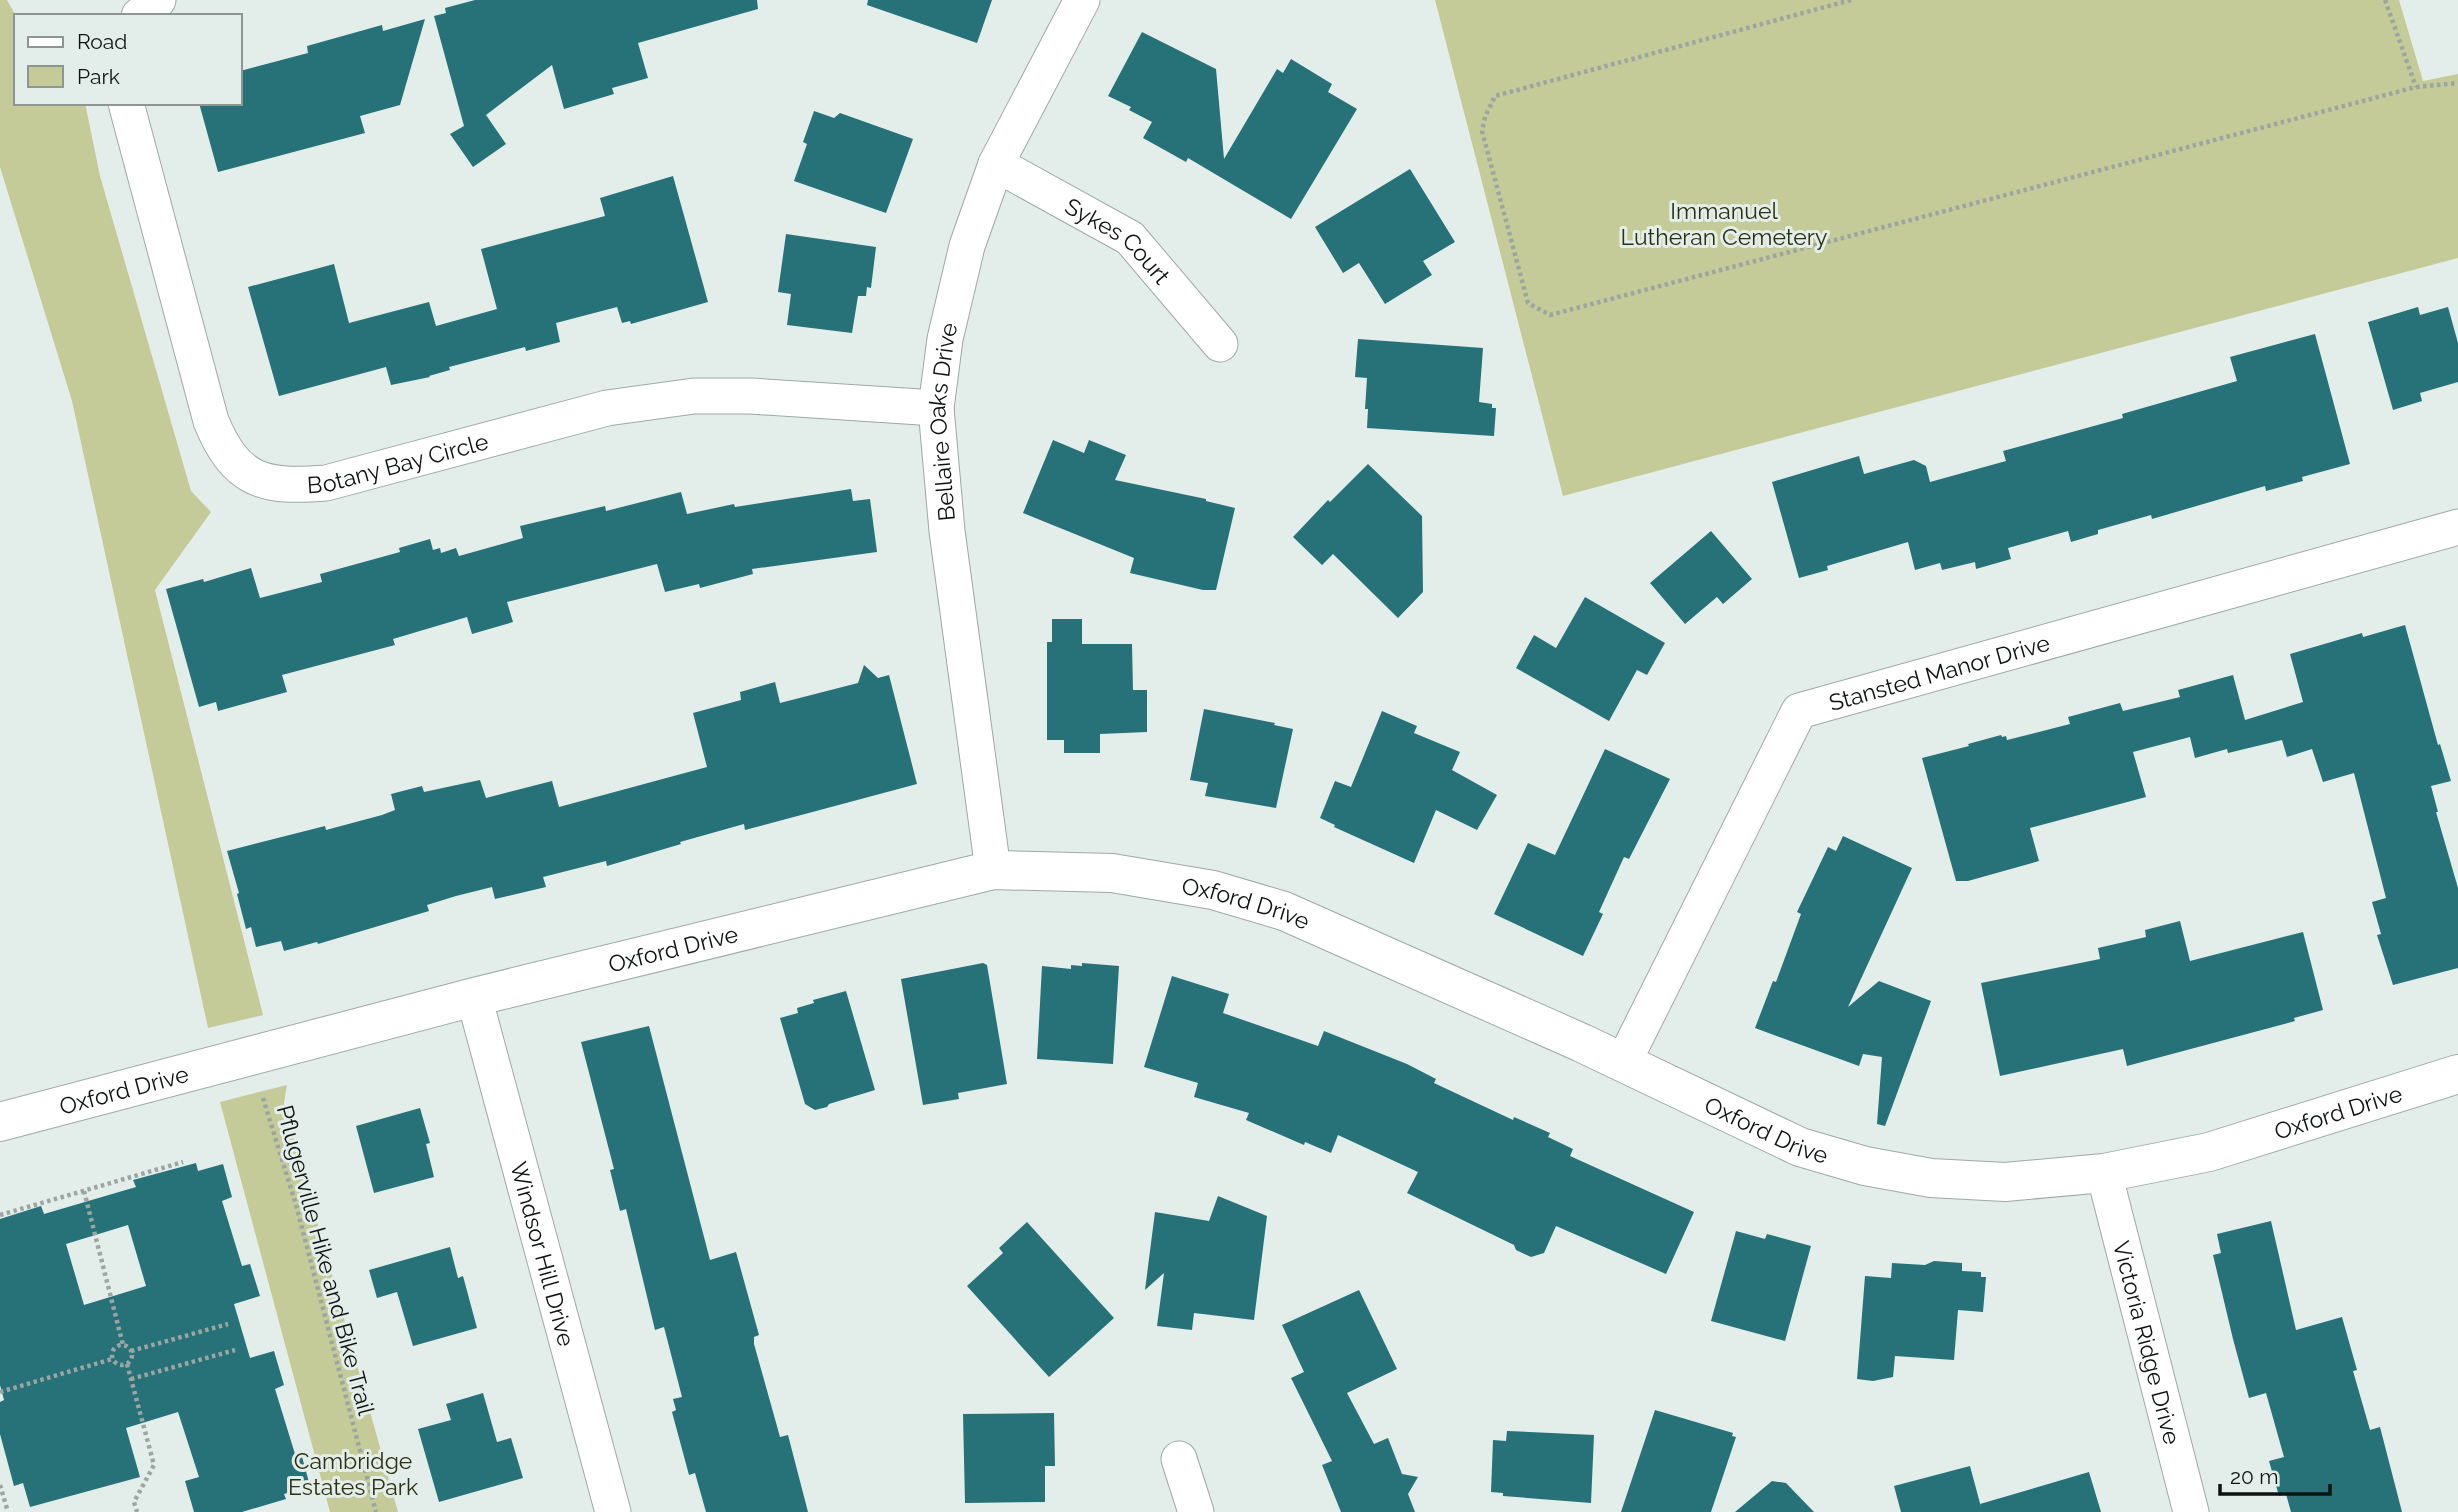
<svg xmlns="http://www.w3.org/2000/svg" width="2458" height="1512" viewBox="0 0 2458 1512" font-family="Raleway,sans-serif">
	<style>
		.green { fill: #c5cb98 }
		.building { fill: #277179; fill-rule: evenodd }
		.lines { fill: none; stroke-linecap: round; stroke-linejoin: round }
		.minor-casing { stroke: #9ea9a5; stroke-width: 37 }
		.tertiary-casing { stroke: #9ea9a5; stroke-width: 40 }
		.path { stroke: #9ca5a2; stroke-width: 4.5; stroke-dasharray: 3.5 3.5; stroke-linecap: butt }
		.minor { stroke: #fff; stroke-width: 35 }
		.tertiary { stroke: #fff; stroke-width: 38 }
		.labels { text-anchor: middle; dominant-baseline: central; stroke-width: 6; stroke-linejoin: round; paint-order: stroke }
		.park-label { font-size: 23px; fill: #2d2f11; stroke: #e3eeea }
		.street-label { font-size: 23px; fill: #0e1211; stroke: #e3eeea }
	</style>
	<rect width="100%" height="100%" fill="#e3eeea"/>
	<g class="green">
		<polygon points="0,0 7,0 16,16 16,103 85,103 100,176 191,491 211,512 155,590 263,1015 208,1028 72,401 0,167"/>
		<polygon points="1435,0 2399,0 2423,81 2458,74 2458,258 1563,496"/>
		<polygon points="287,1085 284,1103 398,1512 330,1512 220,1102"/>
	</g>
	<g class="building">
		<polygon points="475,0 757,0 758,9 638,43 648,78 612,88 614,94 564,109 552,65 486,115 506,144 473,167 450,134 464,126 434,16 446,13 445,8"/>
		<polygon points="868,0 992,0 977,43 867,5"/>
		<polygon points="425,19 400,105 360,116 365,133 218,172 199,103 240,103 240,71 308,53 307,46 382,25 383,31"/>
		<polygon points="1142,32 1216,69 1224,159 1277,69 1283,73 1291,59 1332,84 1328,92 1357,109 1291,219 1188,158 1186,162 1143,138 1152,122 1129,110 1131,107 1108,96"/>
		<polygon points="814,111 834,118 840,113 913,139 886,213 794,181 807,144 803,142"/>
		<polygon points="1410,169 1455,242 1423,261 1432,275 1385,304 1359,263 1343,273 1315,227"/>
		<polygon points="673,176 708,302 631,324 630,321 622,323 617,307 556,323 560,342 526,351 525,347 449,367 450,370 429,376 430,377 391,385 386,367 279,396 248,287 334,264 349,323 429,302 436,326 497,309 481,249 605,216 600,198"/>
		<polygon points="786,234 876,247 871,288 867,287 866,296 858,296 852,333 787,325 791,294 778,292"/>
		<polygon points="2418,307 2420,315 2448,307 2458,343 2458,382 2420,393 2422,401 2393,410 2368,322"/>
		<polygon points="2315,334 2350,464 2302,477 2303,481 2266,491 2265,486 2152,519 2151,515 2098,530 2098,534 2071,542 2068,531 2008,548 2011,559 1976,569 1975,562 1942,570 1940,563 1915,570 1908,542 1827,566 1828,570 1799,578 1772,482 1859,456 1864,474 1914,460 1926,466 1930,482 2006,461 2003,451 2123,418 2122,414 2237,381 2230,357"/>
		<polygon points="1358,339 1483,348 1479,402 1492,404 1492,408 1496,408 1494,436 1367,428 1368,409 1365,409 1367,378 1355,377"/>
		<polygon points="1053,440 1084,453 1089,440 1126,455 1115,480 1206,499 1206,501 1235,508 1216,590 1203,590 1130,573 1134,558 1023,513"/>
		<polygon points="1368,464 1422,516 1423,592 1398,618 1333,554 1322,565 1293,537 1328,500 1330,502"/>
		<polygon points="851,489 853,501 870,499 877,552 752,569 753,574 700,588 699,584 665,592 657,564 507,602 513,622 472,634 467,617 393,639 395,645 282,675 287,692 218,711 216,702 199,707 166,589 203,579 204,582 251,568 260,598 322,582 320,574 400,552 399,548 430,539 433,550 440,548 441,553 456,548 459,556 523,538 520,526 605,506 606,511 681,492 687,514 734,504 735,507"/>
		<polygon points="1711,531 1752,579 1723,604 1717,597 1685,624 1650,583"/>
		<polygon points="1585,597 1665,643 1647,675 1637,670 1609,721 1516,668 1534,635 1556,648"/>
		<polygon points="1052,619 1082,619 1082,644 1132,644 1133,690 1147,690 1147,732 1100,734 1100,753 1064,753 1064,740 1047,740 1047,642 1052,642"/>
		<polygon points="2405,625 2438,745 2440,744 2451,781 2431,786 2438,812 2436,812 2458,888 2458,968 2393,985 2377,935 2381,934 2372,902 2386,898 2354,773 2323,782 2312,749 2287,757 2282,740 2228,753 2227,749 2195,758 2190,737 2133,752 2146,797 2030,828 2039,861 1968,881 1956,881 1922,758 1969,746 1968,744 2001,735 2002,737 2006,736 2007,740 2070,724 2068,717 2120,703 2123,711 2180,697 2178,690 2233,675 2245,720 2303,702 2290,654 2362,633 2363,637"/>
		<polygon points="864,665 878,678 889,675 917,784 745,830 744,824 680,842 681,844 607,866 606,861 543,877 546,887 495,899 492,887 456,896 427,905 429,911 318,944 317,942 284,951 281,941 256,947 251,927 246,929 237,894 239,893 227,851 325,826 326,830 382,815 395,810 391,794 422,786 424,792 480,780 486,798 552,781 559,807 707,767 693,713 741,700 740,692 775,682 780,703 858,683"/>
		<polygon points="1204,709 1275,723 1274,725 1293,729 1276,808 1205,796 1208,783 1190,780"/>
		<polygon points="1382,711 1417,726 1414,733 1460,752 1452,770 1497,795 1477,830 1436,810 1414,863 1334,827 1335,825 1320,818 1335,781 1351,787"/>
		<polygon points="1605,749 1670,779 1629,859 1624,857 1599,912 1603,914 1583,956 1494,914 1528,843 1555,855"/>
		<polygon points="1843,836 1912,868 1848,1007 1879,981 1931,1001 1885,1126 1877,1124 1882,1057 1863,1054 1859,1066 1755,1028 1773,981 1776,982 1801,914 1797,912 1828,847 1836,851"/>
		<polygon points="2180,921 2190,961 2303,932 2323,1010 2294,1018 2295,1021 2127,1066 2123,1049 2000,1076 1981,983 2100,959 2098,948 2146,937 2145,930"/>
		<polygon points="983,963 987,965 1007,1084 958,1093 959,1099 923,1105 901,979"/>
		<polygon points="1082,963 1119,966 1113,1064 1037,1059 1042,966 1071,969 1071,965 1082,966"/>
		<polygon points="1172,976 1229,994 1223,1013 1318,1046 1324,1031 1407,1064 1436,1079 1434,1083 1513,1120 1514,1117 1550,1133 1548,1137 1573,1149 1570,1156 1694,1212 1666,1274 1556,1226 1544,1253 1531,1257 1516,1250 1514,1245 1407,1193 1418,1172 1338,1135 1331,1153 1305,1142 1304,1145 1246,1120 1249,1113 1194,1097 1198,1083 1144,1067"/>
		<polygon points="846,991 875,1090 829,1104 827,1107 815,1110 805,1104 780,1018 798,1013 797,1008 814,1003 813,1000"/>
		<polygon points="649,1026 710,1260 736,1252 759,1335 754,1337 754,1344 780,1437 788,1435 808,1512 706,1512 695,1473 689,1475 672,1412 676,1410 673,1399 682,1397 664,1327 655,1330 626,1209 620,1211 610,1170 614,1169 581,1042"/>
		<polygon points="420,1108 430,1143 426,1144 434,1177 374,1193 356,1126"/>
		<path d="M 196,1163 L 198,1171 L 223,1164 L 232,1197 L 222,1201 L 242,1266 L 250,1264 L 260,1296 L 234,1304 L 250,1358 L 274,1351 L 284,1385 L 275,1389 L 295,1454 L 301,1453 L 310,1486 L 284,1494 L 286,1499 L 242,1512 L 194,1512 L 185,1481 L 199,1477 L 178,1412 L 126,1428 L 140,1477 L 30,1507 L 23,1483 L 14,1486 L 0,1434 L 0,1402 L 4,1400 L 0,1385 L 0,1219 L 41,1206 L 44,1214 L 136,1187 L 133,1180 ZM 128,1225 L 146,1286 L 84,1305 L 66,1244 Z"/>
		<polygon points="1218,1196 1267,1216 1254,1320 1194,1313 1192,1330 1157,1326 1164,1273 1145,1290 1155,1212 1209,1221"/>
		<polygon points="2271,1221 2296,1330 2342,1317 2357,1370 2353,1371 2370,1430 2380,1427 2402,1512 2291,1512 2286,1494 2279,1496 2269,1461 2284,1457 2266,1393 2249,1398 2233,1339 2213,1255 2221,1253 2217,1234"/>
		<polygon points="1027,1222 1114,1318 1049,1377 967,1286 1003,1253 999,1248"/>
		<polygon points="1736,1231 1765,1239 1767,1234 1811,1246 1785,1341 1711,1321"/>
		<polygon points="450,1247 458,1278 463,1276 477,1328 413,1346 397,1292 377,1298 369,1270"/>
		<polygon points="1934,1261 1962,1263 1962,1271 1981,1272 1981,1277 1986,1277 1983,1312 1958,1310 1954,1360 1895,1356 1893,1377 1873,1381 1857,1379 1865,1276 1891,1278 1892,1263 1925,1265"/>
		<polygon points="1359,1290 1397,1369 1347,1393 1374,1444 1388,1438 1402,1474 1418,1477 1408,1494 1415,1512 1341,1512 1322,1465 1332,1461 1291,1378 1304,1372 1282,1325"/>
		<polygon points="483,1393 497,1442 511,1438 523,1478 439,1502 418,1429 451,1420 446,1404"/>
		<polygon points="1655,1410 1733,1433 1732,1436 1736,1437 1711,1512 1621,1512"/>
		<polygon points="1054,1413 1055,1466 1045,1466 1045,1502 965,1503 963,1414"/>
		<polygon points="1507,1431 1594,1435 1591,1503 1503,1496 1503,1493 1491,1492 1493,1440 1506,1441"/>
		<polygon points="1970,1466 1981,1507 1980,1504 2089,1472 2101,1512 1901,1512 1894,1486"/>
		<polygon points="1772,1481 1786,1483 1814,1512 1735,1512"/>
	</g>
	<g class="lines">
		<defs>
			<g id="minor">
				<polyline points="139,16 158,0"/>
				<path id="s1" d="M 126,103 L 211,421 C 236,482 264,488 326,483 L 607,408 L 694,396 L 751,396 L 936,408"/>
				<path id="s2" d="M 996,164 L 1130,238 L 1220,344"/>
				<path id="s3" d="M 993,870 L 947,531 L 936,408 L 945,339 L 967,246 L 996,164 L 1082,0"/>
				<path id="s4" d="M 474,997 L 613,1512"/>
				<path id="s5" d="M 1623,1063 L 1799,711 L 2458,527"/>
				<path id="s6" d="M 2104,1173 L 2191,1512"/>
				<polyline points="1179,1459 1196,1512"/>
			</g>
			<g id="tertiary">
				<path id="s7" d="M 0,1122 L 474,997 L 993,870 L 1112,873 L 1213,890 L 1284,911 L 1582,1043 L 1800,1147 L 1865,1166 L 1931,1178 L 2005,1182 L 2104,1173 L 2209,1152 L 2458,1074"/>
			</g>
		</defs>
		<use href="#minor" class="minor-casing"/>
		<use href="#tertiary" class="tertiary-casing"/>
		<g class="path">
			<polyline points="1851,0 1495,96 1485,117 1482,131 1528,303 1550,315 2416,87 2458,83"/>
			<polyline points="2385,0 2416,87"/>
			<polyline points="263,1098 296,1205 376,1512"/>
			<polyline points="84,1191 123,1345"/>
			<polyline points="0,1215 183,1162"/>
			<circle cx="122" cy="1355" r="10"/>
			<polyline points="131,1351 228,1324"/>
			<polyline points="127,1364 154,1465 134,1502 137,1512"/>
			<polyline points="131,1379 235,1350"/>
			<polyline points="0,1392 112,1359"/>
			<polyline points="0,1485 8,1512"/>
		</g>
		<use href="#minor" class="minor"/>
		<use href="#tertiary" class="tertiary"/>
	</g>
	<g class="labels">
		<g class="park-label">
			<text x="1724" y="210">Immanuel<tspan x="1724" dy="26">Lutheran Cemetery</tspan></text>
			<text x="353" y="1460">Cambridge<tspan x="353" dy="26">Estates Park</tspan></text>
		</g>
		<g class="street-label">
			<text stroke="none"><textPath href="#s2" startOffset="145">Sykes Court</textPath></text>
			<text stroke="none"><textPath href="#s3" startOffset="452">Bellaire Oaks Drive</textPath></text>
			<text stroke="none"><textPath href="#s1" startOffset="548">Botany Bay Circle</textPath></text>
			<text stroke="none"><textPath href="#s5" startOffset="539">Stansted Manor Drive</textPath></text>
			<text stroke="none"><textPath href="#s7" startOffset="1281">Oxford Drive</textPath></text>
			<text stroke="none"><textPath href="#s7" startOffset="695">Oxford Drive</textPath></text>
			<text stroke="none"><textPath href="#s7" startOffset="128">Oxford Drive</textPath></text>
			<text stroke="none"><textPath href="#s7" startOffset="2438">Oxford Drive</textPath></text>
			<text stroke="none"><textPath href="#s7" startOffset="1850">Oxford Drive</textPath></text>
			<text stroke="none"><textPath href="#s4" startOffset="266">Windsor Hill Drive</textPath></text>
			<text transform="translate(326 1260) rotate(75)">Pflugerville Hike and Bike Trail</text>
			<text stroke="none"><textPath href="#s6" startOffset="175">Victoria Ridge Drive</textPath></text>
		</g>
	</g>
	<rect x="14" y="14" width="228" height="91" fill="#e3eeea" stroke="#8e9693" stroke-width="2"/>
	<rect x="28" y="37" width="35" height="10" fill="#ffffff" stroke="#8e9693" stroke-width="2"/>
	<text x="77" y="49" font-size="21" fill="#0e1211">Road</text>
	<rect x="28" y="66" width="35" height="21" fill="#c5cb98" stroke="#8e9693" stroke-width="2"/>
	<text x="77" y="84" font-size="21" fill="#0e1211">Park</text>
	<path d="M2220 1484v10h110v-10" fill="none" stroke="#0e1211" stroke-width="3.5"/>
	<text x="2230" y="1484" font-size="21" fill="#0e1211" stroke="#e3eeea" stroke-width="5" paint-order="stroke">20 m</text>
</svg>
